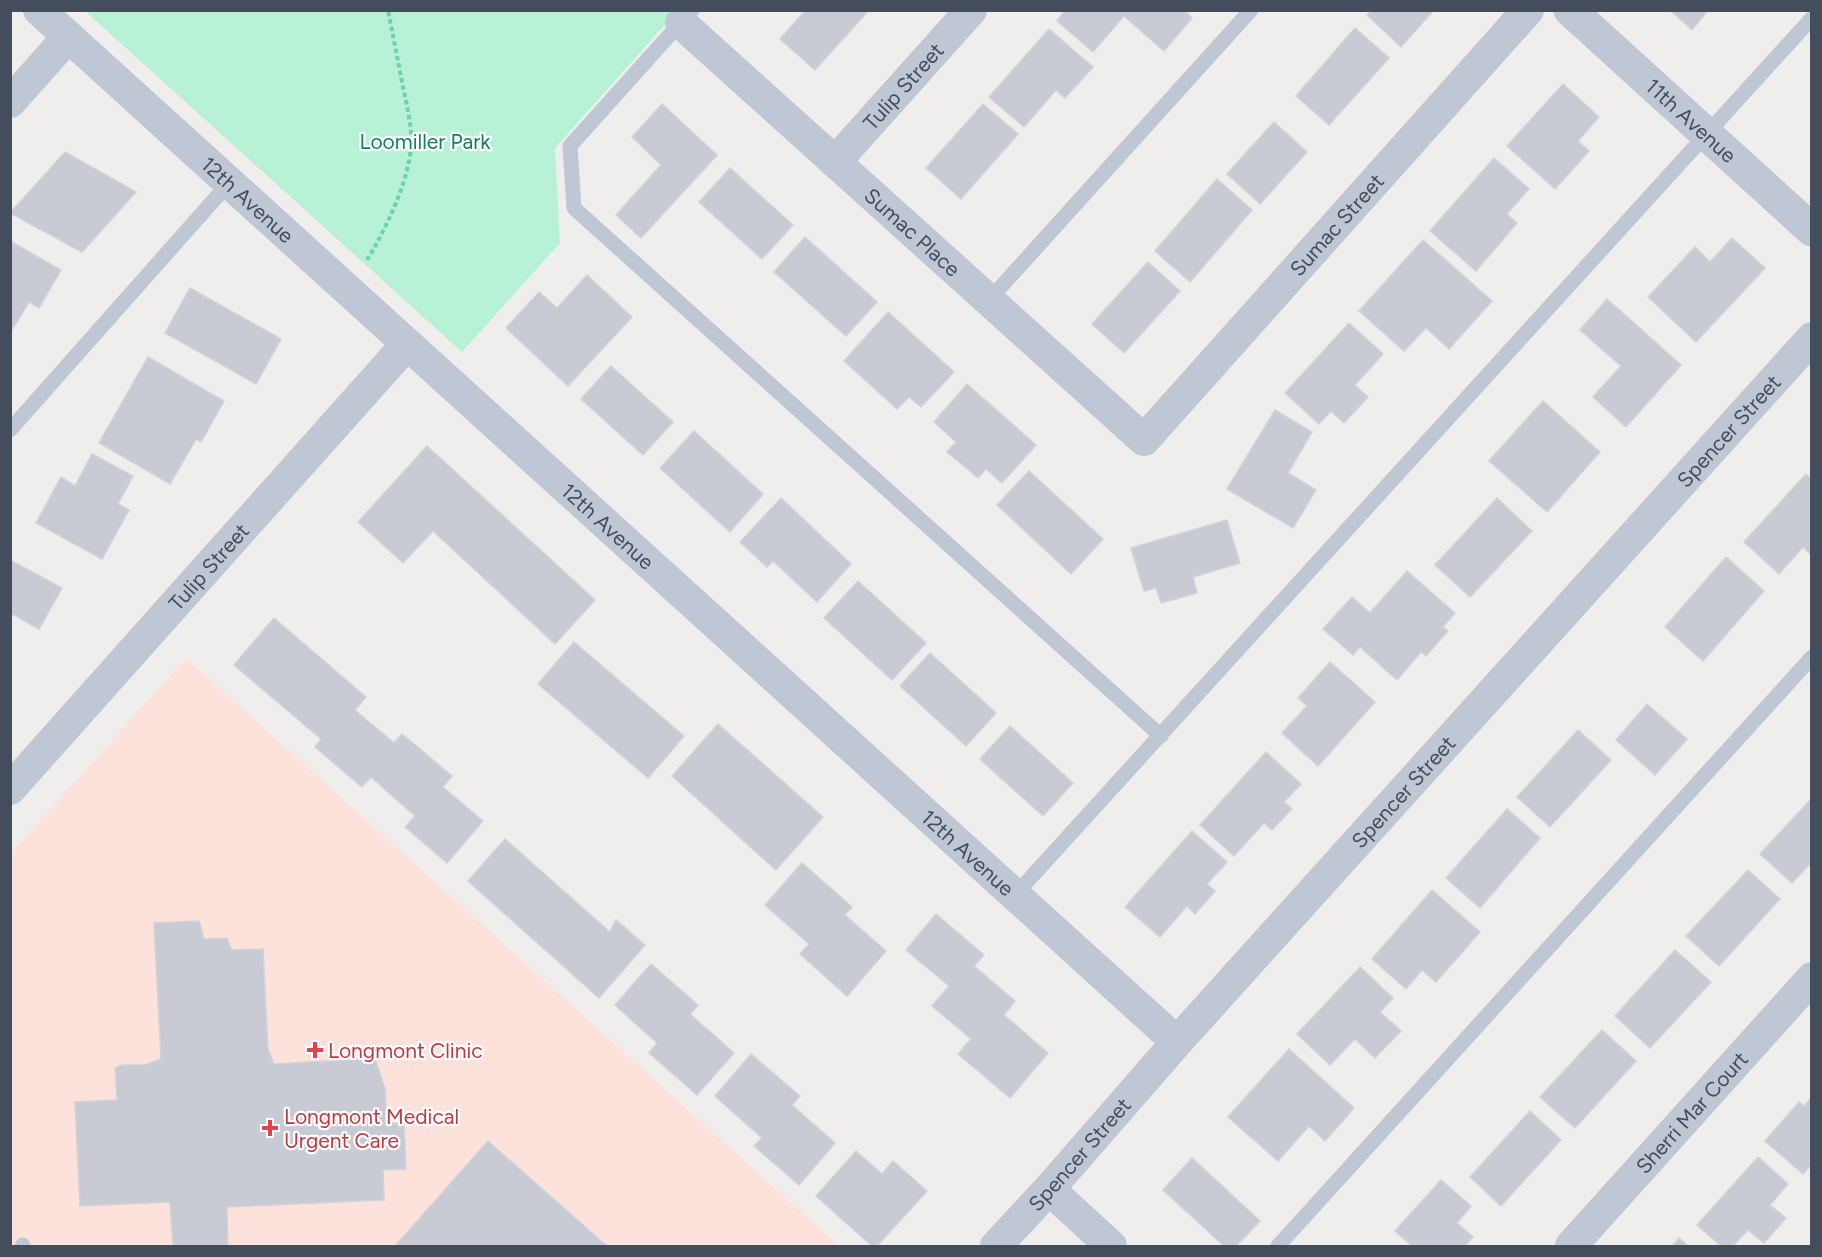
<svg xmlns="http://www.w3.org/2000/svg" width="1822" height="1257" viewBox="0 0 1822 1257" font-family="Figtree,sans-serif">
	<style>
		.medical { fill: #fde2db }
		.green { fill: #b7f2d6 }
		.building { fill: #c9cbd4; stroke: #d1d2da; stroke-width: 1.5 }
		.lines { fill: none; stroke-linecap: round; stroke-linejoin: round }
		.path { stroke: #6dd2af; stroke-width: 4; stroke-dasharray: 4.5 3; stroke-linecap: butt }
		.service { stroke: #bfc7d4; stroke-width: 15 }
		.minor { stroke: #bfc7d4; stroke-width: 32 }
		.tertiary { stroke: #bfc7d4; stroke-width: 33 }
		.health-dot { fill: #e0444e; stroke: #fff; stroke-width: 2 }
		.labels { text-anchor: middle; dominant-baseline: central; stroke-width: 4.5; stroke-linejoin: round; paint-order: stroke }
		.street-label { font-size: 21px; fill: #444d5c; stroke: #fff }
		.park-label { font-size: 21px; fill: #10825a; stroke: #fff }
		.health-label { font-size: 21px; fill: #be3a42; stroke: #fff; text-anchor: start }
	</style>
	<rect width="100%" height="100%" fill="#f0eded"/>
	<polygon class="medical" points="186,658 839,1246 11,1246 11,853"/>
	<polygon class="green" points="85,11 677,11 555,148 560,243 462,352"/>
	<g class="building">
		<polygon points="806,10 869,10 815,70 780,39"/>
		<polygon points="1065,10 1184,10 1192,18 1164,51 1124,16 1093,52 1057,21"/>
		<polygon points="1372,10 1434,10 1401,47 1367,15"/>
		<polygon points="1670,10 1708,10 1692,30"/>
		<polygon points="1355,28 1389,58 1329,125 1296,96"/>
		<polygon points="1049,29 1093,67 1065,98 1056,90 1024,127 989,97"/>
		<polygon points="1563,84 1599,117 1578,141 1589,151 1555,189 1507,146"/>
		<polygon points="662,104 717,155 641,238 616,215 661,165 632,137"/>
		<polygon points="983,104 1018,134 961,199 926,168"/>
		<polygon points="1274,122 1307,152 1260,204 1227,174"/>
		<polygon points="65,152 136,192 82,252 10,213"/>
		<polygon points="1494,158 1529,189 1507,214 1517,223 1476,271 1430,231"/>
		<polygon points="730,168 793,225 762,259 699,202"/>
		<polygon points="1217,179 1252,210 1190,282 1155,251"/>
		<polygon points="805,237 877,302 846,336 774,272"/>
		<polygon points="1732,238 1765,268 1696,342 1648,297 1695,247 1710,262"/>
		<polygon points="1423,240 1492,301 1449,349 1426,328 1404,351 1359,311"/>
		<polygon points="10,241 61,270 39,308 29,302 10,333"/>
		<polygon points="1148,262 1180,291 1124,353 1092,324"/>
		<polygon points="587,275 632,317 568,386 506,328 539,292 557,308"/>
		<polygon points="190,288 281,339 256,384 165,333"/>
		<polygon points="1607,299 1681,365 1626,427 1593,397 1621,366 1580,330"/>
		<polygon points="888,312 954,372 921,407 909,397 897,409 844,361"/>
		<polygon points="1349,323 1383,354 1355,385 1368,397 1344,423 1331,411 1319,424 1285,393"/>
		<polygon points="148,357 224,401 201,442 196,439 170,484 99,443"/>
		<polygon points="611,366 673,422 643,455 581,399"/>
		<polygon points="967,384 1036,445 1002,483 986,469 978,478 947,452 956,442 934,422"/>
		<polygon points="1543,401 1600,452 1547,512 1489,461"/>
		<polygon points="1275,410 1312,432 1288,473 1316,490 1293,528 1227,489"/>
		<polygon points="694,431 763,494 730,532 660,468"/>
		<polygon points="427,446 595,600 555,644 433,531 403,563 358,522"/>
		<polygon points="92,454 133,476 118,504 129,510 102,559 36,523 61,477 75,486"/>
		<polygon points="1029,471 1103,539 1071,574 997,505"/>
		<polygon points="1806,474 1812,480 1812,555 1803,547 1779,574 1744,542"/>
		<polygon points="781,498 851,564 817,602 773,561 767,567 740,542"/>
		<polygon points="1497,498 1532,531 1470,597 1435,565"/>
		<polygon points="1227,520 1240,563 1193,577 1197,593 1161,603 1156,588 1144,591 1131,548"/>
		<polygon points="1726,557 1764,591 1703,661 1665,627"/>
		<polygon points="10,560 62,588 39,629 10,613"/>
		<polygon points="1407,571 1455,613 1443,627 1448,631 1426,656 1421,652 1397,680 1360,647 1353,655 1323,629 1352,597 1370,613"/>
		<polygon points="858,581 926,643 892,680 824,618"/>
		<polygon points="274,618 366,697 355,710 394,743 402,734 452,776 443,787 483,821 447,863 405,827 415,816 371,777 362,787 315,747 321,739 234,665"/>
		<polygon points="574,642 684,736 648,778 538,684"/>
		<polygon points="930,653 996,713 966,746 900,686"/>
		<polygon points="1330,662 1375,702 1318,766 1282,733 1307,706 1298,698"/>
		<polygon points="1647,704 1687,739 1655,775 1616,740"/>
		<polygon points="718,724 823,817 776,870 672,776"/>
		<polygon points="1010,726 1073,783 1043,816 980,759"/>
		<polygon points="1578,730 1611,760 1550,827 1517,797"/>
		<polygon points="1266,752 1301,784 1284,802 1292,809 1272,830 1264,823 1234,856 1200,825"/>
		<polygon points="1812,798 1812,862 1792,883 1760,854"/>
		<polygon points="1507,809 1540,838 1480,908 1446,878"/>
		<polygon points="1192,831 1227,862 1207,884 1215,891 1195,914 1187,906 1160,937 1125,907"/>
		<polygon points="505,839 610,932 616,920 645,945 599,998 468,881"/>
		<polygon points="802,863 852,907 845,915 886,951 847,996 800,954 809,944 765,905"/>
		<polygon points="1748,870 1780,899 1719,966 1686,936"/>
		<polygon points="1432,890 1480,932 1436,982 1422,970 1406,989 1372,959"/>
		<polygon points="936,914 984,955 974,966 1015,1001 1004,1015 1048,1053 1010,1098 958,1054 971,1039 932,1006 949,986 906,950"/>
		<polygon points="199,921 204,939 227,938 232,950 263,949 268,1049 274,1064 375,1058 385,1089 387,1124 404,1122 406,1169 383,1170 384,1200 227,1207 228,1246 173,1246 170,1202 80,1206 75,1102 117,1100 115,1068 122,1065 145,1065 161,1059 154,923"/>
		<polygon points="1675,950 1711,982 1650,1048 1615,1016"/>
		<polygon points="651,964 698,1005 690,1014 734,1053 697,1095 649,1053 657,1043 615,1005"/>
		<polygon points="1360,967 1393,998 1380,1012 1401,1031 1375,1058 1355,1039 1330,1065 1297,1034"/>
		<polygon points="1602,1030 1636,1061 1575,1128 1540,1097"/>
		<polygon points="1289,1049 1354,1108 1325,1141 1309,1126 1278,1161 1228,1117"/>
		<polygon points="751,1054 800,1096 792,1105 835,1143 799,1185 754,1146 762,1138 715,1096"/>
		<polygon points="1812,1097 1812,1164 1803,1174 1765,1141 1799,1102 1804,1106"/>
		<polygon points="1530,1111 1561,1140 1501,1206 1470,1177"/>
		<polygon points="488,1141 607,1246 395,1246"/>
		<polygon points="856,1151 882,1174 893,1161 927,1191 877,1246 872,1246 816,1196"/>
		<polygon points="1758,1157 1788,1184 1770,1205 1786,1218 1764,1243 1748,1230 1733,1246 1721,1246 1697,1225"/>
		<polygon points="1192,1158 1260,1221 1236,1246 1224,1246 1163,1190"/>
		<polygon points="1441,1180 1471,1206 1457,1223 1473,1237 1465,1246 1412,1246 1395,1231"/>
		<polygon points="1679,1238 1688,1246 1672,1246"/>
	</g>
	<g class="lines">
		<path class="path" d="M 367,260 C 385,231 409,181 411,146 C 412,126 407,106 403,87 C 398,61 393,36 388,10"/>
		<g class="service">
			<polyline points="692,10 570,146 574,208 1161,736"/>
			<polyline points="989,300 1251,10"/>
			<polyline points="10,430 229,183"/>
			<polyline points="1015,895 1812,18"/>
			<polyline points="22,1246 23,1245"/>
			<polyline points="1278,1246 1812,657"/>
		</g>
		<g class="minor">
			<path id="s1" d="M 39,10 L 1177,1042"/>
			<path id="s2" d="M 681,23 L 1144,440 L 1528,10"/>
			<polyline points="10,102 68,37"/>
			<path id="s3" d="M 835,162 L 971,10"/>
			<path id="s4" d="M 10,789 L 407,344"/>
			<polyline points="1049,1189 1111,1246"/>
			<path id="s5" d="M 996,1246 L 1049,1189 L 1177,1042 L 1812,338"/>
			<path id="s6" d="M 1571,1246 L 1812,978"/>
		</g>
		<path class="tertiary" id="s7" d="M 1570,10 L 1812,230"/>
	</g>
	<g class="health-dot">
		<path d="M312 1041h6v6h6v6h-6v6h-6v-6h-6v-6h6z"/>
		<path d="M267 1119h6v6h6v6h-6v6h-6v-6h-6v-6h6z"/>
	</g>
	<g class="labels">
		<g class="street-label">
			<text stroke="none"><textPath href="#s3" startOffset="102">Tulip Street</textPath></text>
			<text stroke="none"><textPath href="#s7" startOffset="164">11th Avenue</textPath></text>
			<text stroke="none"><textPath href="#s1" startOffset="282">12th Avenue</textPath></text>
			<text stroke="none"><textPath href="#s2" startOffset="912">Sumac Street</textPath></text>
			<text stroke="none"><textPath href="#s2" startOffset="312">Sumac Place</textPath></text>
			<text stroke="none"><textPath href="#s5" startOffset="1096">Spencer Street</textPath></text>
			<text stroke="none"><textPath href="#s1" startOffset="768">12th Avenue</textPath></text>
			<text stroke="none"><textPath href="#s4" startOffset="298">Tulip Street</textPath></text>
			<text stroke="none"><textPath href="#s5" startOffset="610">Spencer Street</textPath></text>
			<text stroke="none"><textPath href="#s1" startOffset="1254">12th Avenue</textPath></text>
			<text stroke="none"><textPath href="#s6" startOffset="180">Sherri Mar Court</textPath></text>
			<text stroke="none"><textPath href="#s5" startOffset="124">Spencer Street</textPath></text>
		</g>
		<g class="park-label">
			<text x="425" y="141">Loomiller Park</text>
		</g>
		<g class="health-label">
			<text x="328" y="1050">Longmont Clinic</text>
			<text x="284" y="1116">Longmont Medical<tspan x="284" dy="24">Urgent Care</tspan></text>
		</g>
	</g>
	<rect width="1822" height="1257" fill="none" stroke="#444d5c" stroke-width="24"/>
</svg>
